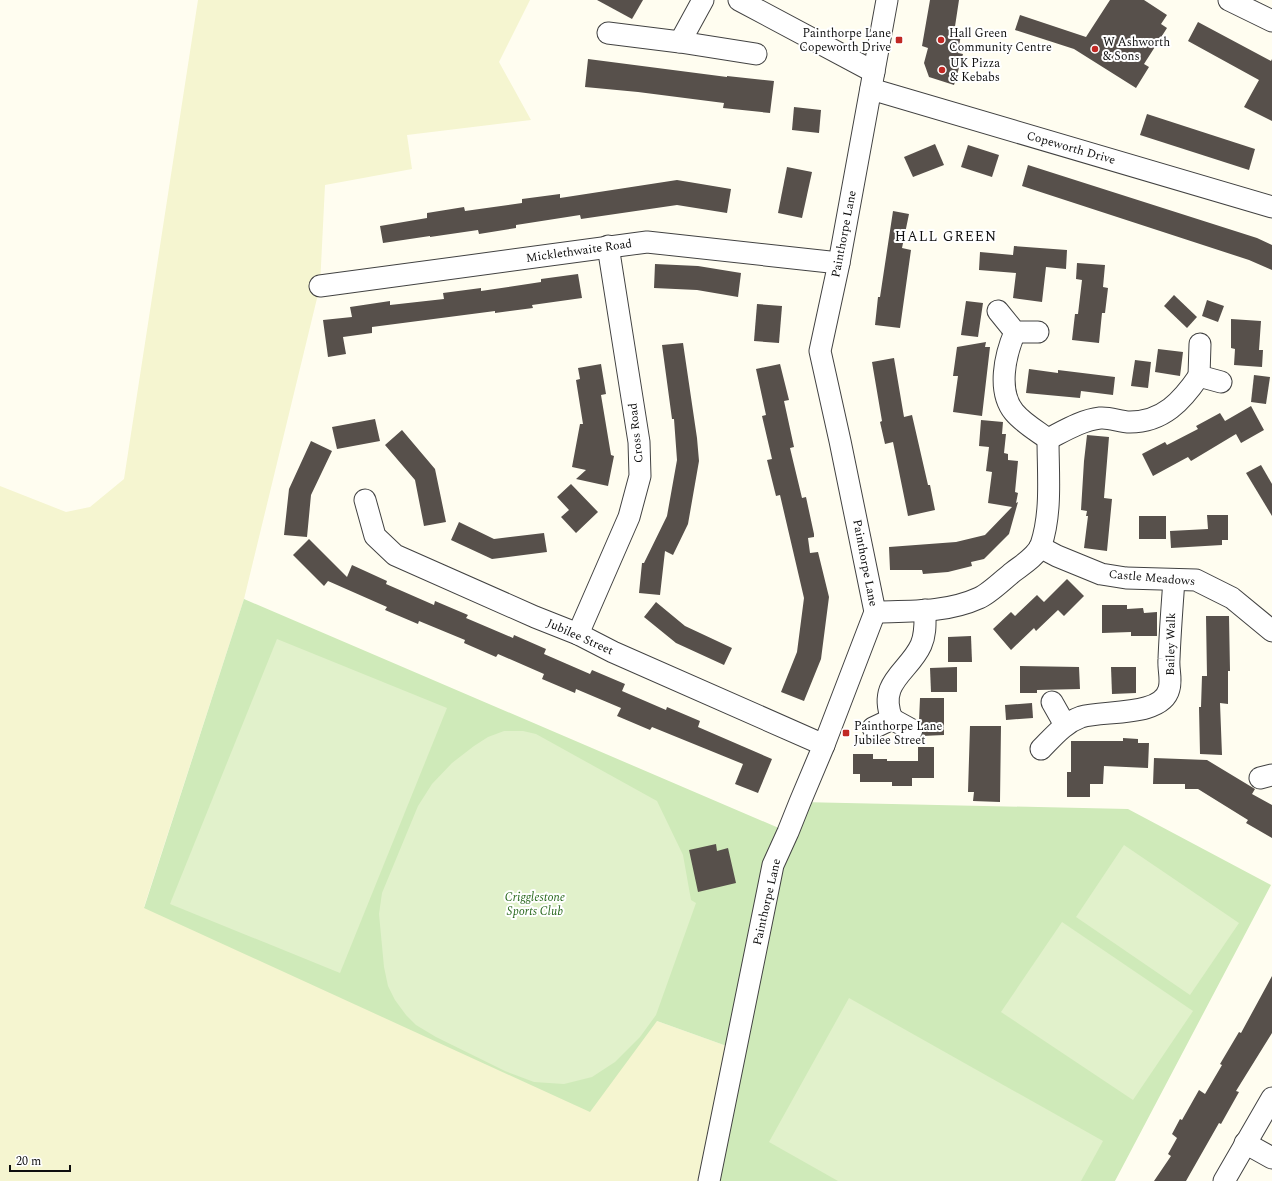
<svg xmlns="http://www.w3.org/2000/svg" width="1272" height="1181" viewBox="0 0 1272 1181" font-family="Spectral,serif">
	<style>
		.farmland { fill: #f5f5d0 }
		.green { fill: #cfeab9 }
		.pitch { fill: #e1f1cb }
		.building { fill: #57504b }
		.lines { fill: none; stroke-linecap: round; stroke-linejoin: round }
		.minor-casing { stroke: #424242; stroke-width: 23 }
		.minor { stroke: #fff; stroke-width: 21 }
		.poi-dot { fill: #c12824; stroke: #fff; stroke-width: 1.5 }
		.labels { text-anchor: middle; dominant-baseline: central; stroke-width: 4; stroke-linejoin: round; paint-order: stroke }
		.poi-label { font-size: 12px; fill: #0f0f0f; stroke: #fff; text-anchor: start }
		.street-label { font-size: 12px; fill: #0f0f0f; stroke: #fff }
		.park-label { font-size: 12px; font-style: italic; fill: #28681d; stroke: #fff }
		.quarter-label { font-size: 14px; letter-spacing: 1px; fill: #0f0f0f; stroke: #fff }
	</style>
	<rect width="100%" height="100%" fill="#fffdf0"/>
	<polygon class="farmland" points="198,0 530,0 499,62 531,120 407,135 412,169 325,185 320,286 244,599 144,907 657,1021 735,1049 699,1181 0,1181 0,486 66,512 90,507 124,479"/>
	<polygon class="green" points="244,599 788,832 800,802 1128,809 1271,885 1115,1181 718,1181 735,1049 657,1021 590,1112 144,908"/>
	<g class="pitch">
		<polygon points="277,639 447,708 340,973 170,904"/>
		<polygon points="504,731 523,731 536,734 657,801 683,855 691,900 696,903 656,1015 640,1037 615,1062 592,1077 564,1084 534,1082 505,1071 436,1037 416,1025 406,1015 395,1000 388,986 384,967 379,914 382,893 418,806 432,784 452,763 474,746 488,737"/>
		<polygon points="1124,845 1239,923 1190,995 1076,917"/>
		<polygon points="1062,922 1193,1011 1133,1100 1001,1012"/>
		<polygon points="849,998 1103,1141 1081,1181 838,1181 769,1142"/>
	</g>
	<g class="building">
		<polygon points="597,0 643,0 632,19"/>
		<polygon points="930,0 959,0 954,33 961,34 958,53 963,54 954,85 929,77 924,63 928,48 922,46"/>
		<polygon points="1110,0 1144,0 1167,15 1161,24 1167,28 1144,64 1149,67 1136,88 1074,49 1015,30 1020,15 1086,37"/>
		<polygon points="1198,22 1271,61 1272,59 1272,121 1244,107 1259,80 1188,41"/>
		<polygon points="588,59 727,77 727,76 774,81 770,113 723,108 724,103 638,92 585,87"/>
		<polygon points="794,107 821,110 819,133 792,130"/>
		<polygon points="1147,114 1255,149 1249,170 1140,135"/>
		<polygon points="935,144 944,165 913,177 904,157"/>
		<polygon points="968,145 999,155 992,177 961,167"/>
		<polygon points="1028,165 1257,238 1272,245 1272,270 1249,260 1022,186"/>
		<polygon points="787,167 812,172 802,218 778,213"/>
		<polygon points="677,180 731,189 727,213 677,205 581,219 580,215 516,225 516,228 479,234 478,230 430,237 430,236 383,243 380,226 427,218 427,213 464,207 465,211 522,203 522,199 560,194 560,198"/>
		<polygon points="893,211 909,214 902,248 911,250 900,328 875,325 878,297 880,297"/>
		<polygon points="1014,246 1067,250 1066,269 1046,267 1042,302 1013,298 1016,273 979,270 980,252 1013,255"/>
		<polygon points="1077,263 1105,265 1103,287 1108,288 1105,313 1102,313 1099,343 1072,340 1075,314 1078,314 1082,280 1076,279"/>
		<polygon points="655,264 698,266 741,273 738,297 697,290 654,288"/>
		<polygon points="578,274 582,298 532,305 533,308 495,313 495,311 372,327 372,333 343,337 346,354 328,357 323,320 352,317 350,307 390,301 390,305 444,299 443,293 481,288 481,291 541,282 541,279"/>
		<polygon points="1174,295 1197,317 1187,328 1164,306"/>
		<polygon points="1207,300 1224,306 1218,322 1202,316"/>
		<polygon points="966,301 983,303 978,337 961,335"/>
		<polygon points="757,304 782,306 779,343 754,341"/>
		<polygon points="1231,319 1261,321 1259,350 1263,350 1262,367 1234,365 1235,349 1231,348"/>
		<polygon points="986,342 985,347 990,347 982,416 953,412 958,376 953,376 957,347"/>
		<polygon points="683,343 697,438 699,461 688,524 673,555 665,551 660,595 639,593 642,563 644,563 667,516 677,460 674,419 672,419 662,345"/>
		<polygon points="1158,349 1183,352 1180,376 1155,372"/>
		<polygon points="894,358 904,417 912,415 928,485 930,485 935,510 908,516 893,442 885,444 880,422 882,421 872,362"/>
		<polygon points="1135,360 1151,362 1148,388 1131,386"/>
		<polygon points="601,364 606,394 601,395 611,455 614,456 608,486 576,479 586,470 572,467 580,424 583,424 576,380 580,379 578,368"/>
		<polygon points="780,364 789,400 784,401 794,447 790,448 802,498 806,497 814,534 814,537 808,538 810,553 818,552 829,597 821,659 804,701 781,692 797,652 804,598 780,495 776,496 767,460 772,459 762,416 766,415 756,369"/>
		<polygon points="1029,369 1058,373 1058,370 1115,377 1113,395 1081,391 1080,398 1026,393"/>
		<polygon points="1254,375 1270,377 1266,404 1251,402"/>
		<polygon points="1251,406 1264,430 1241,443 1236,434 1191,461 1188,457 1153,476 1142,454 1165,442 1167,445 1198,429 1196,426 1220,413 1225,421"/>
		<polygon points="375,419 380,441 337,449 332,427"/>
		<polygon points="981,420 1003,422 1002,434 1006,434 1004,453 1008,454 1008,460 1018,461 1015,492 1018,493 1016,503 1018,502 1009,534 984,559 971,562 972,566 948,572 923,574 922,570 890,570 889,547 956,542 985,535 1012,507 988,503 992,472 986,471 989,447 979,446"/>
		<polygon points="402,430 435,469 446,522 424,526 415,480 385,445"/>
		<polygon points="1087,435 1109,437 1104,498 1112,499 1107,551 1084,548 1088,516 1086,516 1087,511 1081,510 1084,461"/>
		<polygon points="311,441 332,451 311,495 307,537 284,535 289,489"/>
		<polygon points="1261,465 1272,484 1272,516 1246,473"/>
		<polygon points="571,484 598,512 576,533 561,517 569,510 557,497"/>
		<polygon points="1207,515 1228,515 1228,540 1222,540 1222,545 1171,548 1170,531 1208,529"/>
		<rect x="1139" y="516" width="27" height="23"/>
		<polygon points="459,522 494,539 544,533 547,552 492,559 451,540"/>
		<polygon points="309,539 347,577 352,565 387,581 386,584 434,605 435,601 468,615 466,618 513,638 514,635 546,649 544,654 590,674 592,670 625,684 622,691 666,710 667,707 700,721 698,727 772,759 758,793 735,784 743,764 652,727 650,730 617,716 621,708 576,689 575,693 542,679 544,674 498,654 496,657 464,643 465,640 419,621 418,624 385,610 387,607 328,581 324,586 293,555"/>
		<polygon points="1067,579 1084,596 1064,616 1058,610 1036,631 1034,628 1011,650 993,629 1011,612 1015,616 1037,595 1044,602"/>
		<polygon points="656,602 685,626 732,648 724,665 676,643 644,617"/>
		<polygon points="1102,605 1127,605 1127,609 1143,608 1144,613 1157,612 1157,636 1131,636 1131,632 1102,633"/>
		<polygon points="1206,616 1229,616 1230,671 1228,671 1228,704 1220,703 1222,755 1200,754 1199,707 1201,707 1202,676 1207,676"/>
		<polygon points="971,636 972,662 948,662 948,637"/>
		<polygon points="1020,666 1079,667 1080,689 1037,690 1037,693 1020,693"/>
		<polygon points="957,667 957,692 931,692 930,668"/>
		<polygon points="1111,667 1136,667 1136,693 1112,694"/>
		<polygon points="920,698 944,698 944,735 922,736 924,729 922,724 919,721"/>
		<polygon points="1032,703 1033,718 1006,720 1005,705"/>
		<polygon points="970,726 1001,726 1000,802 973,801 974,792 968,792"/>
		<polygon points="1123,738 1138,739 1138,743 1149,743 1148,768 1104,766 1103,784 1090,784 1090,797 1067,797 1067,772 1071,772 1071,741 1123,741"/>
		<polygon points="918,747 934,747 934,778 912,778 912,786 892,786 892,782 860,782 860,774 853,774 853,754 873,754 873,759 887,759 887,761 918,761"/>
		<polygon points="1154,758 1207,760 1255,789 1252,794 1272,805 1272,838 1246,823 1248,820 1198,789 1185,789 1185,784 1153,784"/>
		<polygon points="716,844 717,851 728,848 736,883 698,892 689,850"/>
		<polygon points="1272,976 1272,1033 1236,1091 1239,1092 1221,1124 1219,1123 1186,1181 1154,1181 1171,1156 1168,1154 1177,1138 1172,1134 1180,1119 1182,1120 1199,1090 1205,1094 1222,1065 1220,1064 1239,1032 1241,1033"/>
	</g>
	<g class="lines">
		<defs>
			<g id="minor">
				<polyline points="739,0 874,72"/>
				<polyline points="1229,0 1272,21"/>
				<polyline points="608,33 680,42 756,54"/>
				<polyline points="680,42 703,0"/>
				<polyline points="871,89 1272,207"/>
				<polyline points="320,286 647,242 839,263"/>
				<polyline points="998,311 1015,332 1038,332"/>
				<path d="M 1015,332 C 1005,355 997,391 1014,412 C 1023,423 1037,431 1048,439"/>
				<polyline points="1200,344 1199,376 1221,382"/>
				<path d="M 1048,439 C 1064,431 1082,420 1100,418 C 1110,417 1120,422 1130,422 C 1163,422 1182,401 1199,376"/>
				<polyline points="365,500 375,536 395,555 535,617 578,634 613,652 824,745"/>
				<polyline points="1040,547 1057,556 1101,574 1126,578 1196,580 1232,598 1272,631"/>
				<path d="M 875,612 C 910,611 946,613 979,598 C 989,594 1004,579 1013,572 C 1022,565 1036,557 1041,545 C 1052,512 1048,474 1048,439"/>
				<polyline points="578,634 629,517 640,476 639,442 608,246"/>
				<polyline points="1052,702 1065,725"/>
				<path d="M 892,719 C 877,682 909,672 921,645 C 926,634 925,622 925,610"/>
				<polyline points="873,728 892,719 912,730"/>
				<path d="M 1041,749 C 1053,737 1064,723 1081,717 C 1104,710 1162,717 1169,689 C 1172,679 1168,670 1169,659 C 1170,633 1172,607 1174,580"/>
				<polyline points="1260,778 1272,775"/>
				<polyline points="1245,1143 1272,1158"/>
				<polyline points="709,1181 773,865 788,832 800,802 824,745 875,612 840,441 820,351 839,263 887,0"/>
				<polyline points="1224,1181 1272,1098"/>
			</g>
		</defs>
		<use href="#minor" class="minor-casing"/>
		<use href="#minor" class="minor"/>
	</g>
	<g class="poi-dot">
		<rect x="895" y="36" width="8" height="8" rx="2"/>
		<circle cx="941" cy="40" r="4"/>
		<circle cx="1095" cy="49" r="4"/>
		<circle cx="942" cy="70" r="4"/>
		<rect x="842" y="729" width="8" height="8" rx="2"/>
	</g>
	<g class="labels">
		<g class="poi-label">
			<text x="891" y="33" text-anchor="end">Painthorpe Lane<tspan x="891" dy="14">Copeworth Drive</tspan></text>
			<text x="949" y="33">Hall Green<tspan x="949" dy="14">Community Centre</tspan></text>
			<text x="1103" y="42">W Ashworth<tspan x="1103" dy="14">&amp; Sons</tspan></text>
			<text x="950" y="63">UK Pizza<tspan x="950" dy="14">&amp; Kebabs</tspan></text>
			<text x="854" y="726">Painthorpe Lane<tspan x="854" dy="14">Jubilee Street</tspan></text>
		</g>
		<g class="street-label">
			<text transform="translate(1071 148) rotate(16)">Copeworth Drive</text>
			<text transform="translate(844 234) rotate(-79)">Painthorpe Lane</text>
			<text transform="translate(579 251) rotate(-8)">Micklethwaite Road</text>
			<text transform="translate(636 433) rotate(-96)">Cross Road</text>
			<text transform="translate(865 563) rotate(79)">Painthorpe Lane</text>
			<text transform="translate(1152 578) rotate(5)">Castle Meadows</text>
			<text transform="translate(580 637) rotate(24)">Jubilee Street</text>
			<text transform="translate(1171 644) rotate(-89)">Bailey Walk</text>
			<text transform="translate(767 902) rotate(-77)">Painthorpe Lane</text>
		</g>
		<g class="park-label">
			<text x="535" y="897">Crigglestone<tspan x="535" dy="14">Sports Club</tspan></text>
		</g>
		<g class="quarter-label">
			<text x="946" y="236">HALL GREEN</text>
		</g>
	</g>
	<path d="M10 1165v6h60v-6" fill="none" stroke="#0f0f0f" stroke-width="2"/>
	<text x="16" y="1165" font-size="12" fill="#0f0f0f" stroke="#ffffff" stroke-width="3" paint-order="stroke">20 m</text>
</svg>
